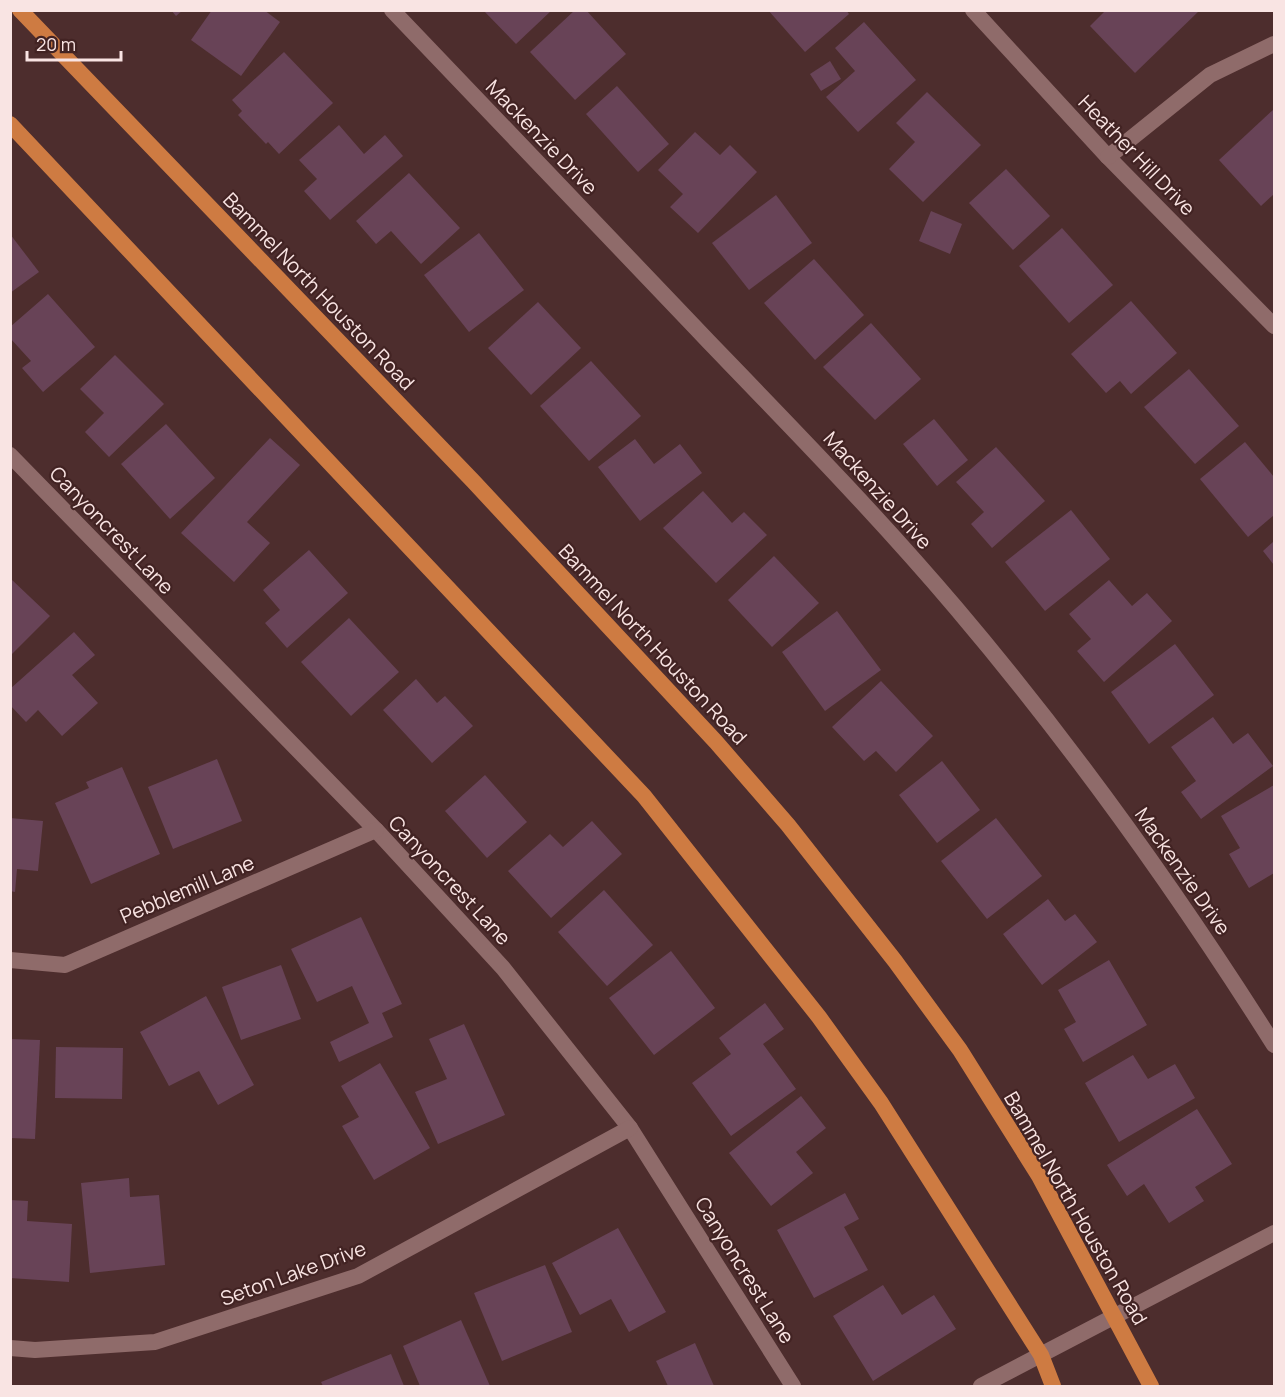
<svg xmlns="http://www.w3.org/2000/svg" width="1285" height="1397" viewBox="0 0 1285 1397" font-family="Manrope,sans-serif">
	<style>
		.building { fill: #684357 }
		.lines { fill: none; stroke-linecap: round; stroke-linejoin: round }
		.minor { stroke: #8f6b6a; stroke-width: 16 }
		.primary { stroke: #ce7b42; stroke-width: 16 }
		.labels { text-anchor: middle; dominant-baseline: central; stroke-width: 4.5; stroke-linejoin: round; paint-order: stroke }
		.street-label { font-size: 20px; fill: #f9e4e3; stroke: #422323 }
	</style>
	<rect width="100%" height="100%" fill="#4d2d2d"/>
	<g class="building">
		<polygon points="171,10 183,10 176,16"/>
		<polygon points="212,10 264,10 280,22 241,76 191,40"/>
		<polygon points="483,10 552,10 516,44"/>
		<polygon points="575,10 586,10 626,54 575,100 530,52"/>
		<polygon points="768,10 846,10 849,14 805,52"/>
		<polygon points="1106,10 1200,10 1135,73 1090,26"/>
		<polygon points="864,22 916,80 858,132 826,97 855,71 835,48"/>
		<polygon points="284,52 333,103 279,154 268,142 266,144 238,115 242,111 232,100"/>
		<polygon points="830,61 841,79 821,91 810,74"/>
		<polygon points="617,86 669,144 638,172 586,114"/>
		<polygon points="927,92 981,145 923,202 889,169 915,142 896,123"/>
		<polygon points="1274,109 1274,194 1261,206 1219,160"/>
		<polygon points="339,125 364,154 385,135 403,156 330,220 304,191 317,179 299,160"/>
		<polygon points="695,132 720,155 730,145 757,172 698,233 670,207 683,194 658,170"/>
		<polygon points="1006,169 1050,216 1013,250 969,203"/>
		<polygon points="409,173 460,228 421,264 391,231 376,244 356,221"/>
		<polygon points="776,195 812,243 749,290 712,243"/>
		<polygon points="931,211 962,224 950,254 919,241"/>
		<polygon points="1062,228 1113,285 1069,323 1019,266"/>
		<polygon points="479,233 524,290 469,332 424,275"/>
		<polygon points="10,234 39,272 10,293"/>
		<polygon points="814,259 864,315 815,360 764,303"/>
		<polygon points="48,294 95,347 43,392 22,368 31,361 10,338 10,327"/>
		<polygon points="1131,301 1177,353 1131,394 1120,381 1106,393 1071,354"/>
		<polygon points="538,302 581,348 531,395 488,348"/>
		<polygon points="871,323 921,379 875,420 823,367"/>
		<polygon points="115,355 164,404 109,457 85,432 104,413 80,389"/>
		<polygon points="591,361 641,416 589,461 540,406"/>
		<polygon points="1189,369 1239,426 1195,464 1144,407"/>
		<polygon points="934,419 968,460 937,486 903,444"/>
		<polygon points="166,424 215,478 170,519 121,464"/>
		<polygon points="270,438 300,465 247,522 270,543 234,582 181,533"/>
		<polygon points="635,439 654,464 680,444 702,473 640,521 598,467"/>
		<polygon points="1245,442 1274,477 1274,515 1248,537 1200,479"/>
		<polygon points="996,447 1045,501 992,548 971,524 984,512 956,482"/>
		<polygon points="703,491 732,523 744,512 767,535 716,583 663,528"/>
		<polygon points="1071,510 1110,559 1045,611 1005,562"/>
		<polygon points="1274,541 1274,565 1263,551"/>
		<polygon points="309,550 348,593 287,648 265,623 280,610 263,590"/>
		<polygon points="774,556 819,603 772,647 728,600"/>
		<polygon points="10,578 50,616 10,656"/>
		<polygon points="1109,580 1132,606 1147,593 1172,621 1104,682 1077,651 1091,639 1069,614"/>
		<polygon points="837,611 881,670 825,711 782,652"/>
		<polygon points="349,618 399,672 351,716 301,662"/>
		<polygon points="74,632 95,655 72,675 98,703 62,736 38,710 26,722 10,705 10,689"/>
		<polygon points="1175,644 1214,695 1149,744 1111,692"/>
		<polygon points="416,679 437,703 445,696 473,726 432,763 383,710"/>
		<polygon points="881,681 933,736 896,772 876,751 864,761 832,727"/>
		<polygon points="1213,717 1233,744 1248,733 1273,766 1201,819 1181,792 1196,781 1171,747"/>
		<polygon points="217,759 242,821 173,849 148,787"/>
		<polygon points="942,761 980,810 937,843 899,795"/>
		<polygon points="122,767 160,854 91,884 55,803 89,788 86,782"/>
		<polygon points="485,775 527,822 487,858 445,811"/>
		<polygon points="1274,785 1274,873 1249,888 1229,854 1240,848 1221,816"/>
		<polygon points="10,818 43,821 38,871 17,869 15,892 10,891"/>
		<polygon points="996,818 1042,876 987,919 941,861"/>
		<polygon points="592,821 622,854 551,918 508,871 550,834 563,847"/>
		<polygon points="604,890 653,945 607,986 558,932"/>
		<polygon points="1048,899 1065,921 1075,914 1097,942 1042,985 1003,934"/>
		<polygon points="361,917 402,1004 382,1013 393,1037 339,1062 330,1042 369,1023 352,986 317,1002 291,949"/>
		<polygon points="671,951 715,1008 654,1055 609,998"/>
		<polygon points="1109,960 1147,1025 1083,1062 1064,1029 1076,1022 1058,990"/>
		<polygon points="281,965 301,1019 241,1040 222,987"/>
		<polygon points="206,996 254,1085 218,1105 199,1071 169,1086 140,1032"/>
		<polygon points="765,1003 784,1029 763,1044 796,1089 731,1136 692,1083 731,1054 719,1038"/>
		<polygon points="464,1024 505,1115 438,1144 415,1092 447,1079 429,1039"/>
		<polygon points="10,1039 40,1040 35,1139 10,1138"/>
		<polygon points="56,1047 123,1048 122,1099 55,1098"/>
		<polygon points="1133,1055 1148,1079 1175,1064 1195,1098 1119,1142 1085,1083"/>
		<polygon points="380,1063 430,1148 374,1180 342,1126 359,1117 341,1086"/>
		<polygon points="801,1096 826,1128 796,1152 813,1173 771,1206 729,1153"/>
		<polygon points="1197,1109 1232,1164 1195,1187 1204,1201 1169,1223 1144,1184 1127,1196 1107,1165"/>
		<polygon points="129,1178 130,1197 159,1195 165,1265 90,1273 81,1183"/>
		<polygon points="845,1193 859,1219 844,1227 868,1270 814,1298 777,1230"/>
		<polygon points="10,1200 28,1201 27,1221 72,1224 69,1282 10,1278"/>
		<polygon points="618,1228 666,1312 629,1332 611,1299 580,1315 552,1263"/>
		<polygon points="545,1265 572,1332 502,1361 474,1293"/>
		<polygon points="883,1285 902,1315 934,1295 956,1329 873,1381 833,1316"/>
		<polygon points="461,1320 490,1386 420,1386 403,1346"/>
		<polygon points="695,1343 714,1386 668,1386 656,1361"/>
		<polygon points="391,1354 404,1386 323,1386 321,1382"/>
	</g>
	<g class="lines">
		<g class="minor">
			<path d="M 392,10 C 498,121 604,231 709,342 C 793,429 878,516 956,608 C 1073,746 1178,893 1274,1045"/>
			<polyline points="973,10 1108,157 1274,326"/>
			<polyline points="1108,157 1210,75 1274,44"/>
			<polyline points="10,455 376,830 503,968 630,1128 793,1386"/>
			<polyline points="10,960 65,965 376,830"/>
			<polyline points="10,1348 35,1350 155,1342 358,1276 630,1128"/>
			<polyline points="981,1386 1274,1233"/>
		</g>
		<g class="primary">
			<polyline points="20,10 473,481 716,742 788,825 895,961 960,1050 1039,1176 1151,1386"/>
			<polyline points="10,124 644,796 819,1017 881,1103 1041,1355 1053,1386"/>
		</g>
	</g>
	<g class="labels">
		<g class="street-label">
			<text transform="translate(542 137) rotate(46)">Mackenzie Drive</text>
			<text transform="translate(1137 155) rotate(46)">Heather Hill Drive</text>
			<text transform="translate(319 291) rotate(46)">Bammel North Houston Road</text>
			<text transform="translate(878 490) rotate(48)">Mackenzie Drive</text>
			<text transform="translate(112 530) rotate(46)">Canyoncrest Lane</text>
			<text transform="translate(653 644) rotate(47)">Bammel North Houston Road</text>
			<text transform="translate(1183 871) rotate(55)">Mackenzie Drive</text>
			<text transform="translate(450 880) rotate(47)">Canyoncrest Lane</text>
			<text transform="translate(187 889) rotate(-23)">Pebblemill Lane</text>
			<text transform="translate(1076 1208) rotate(60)">Bammel North Houston Road</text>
			<text transform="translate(745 1270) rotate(58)">Canyoncrest Lane</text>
			<text transform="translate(293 1273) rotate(-20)">Seton Lake Drive</text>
		</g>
	</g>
	<rect width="1285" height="1397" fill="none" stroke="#f9e4e3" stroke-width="24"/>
	<path d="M27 51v9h94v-9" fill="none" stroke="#f9e4e3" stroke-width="3"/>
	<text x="36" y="51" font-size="18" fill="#f9e4e3" stroke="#422323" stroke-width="4.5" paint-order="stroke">20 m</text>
</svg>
